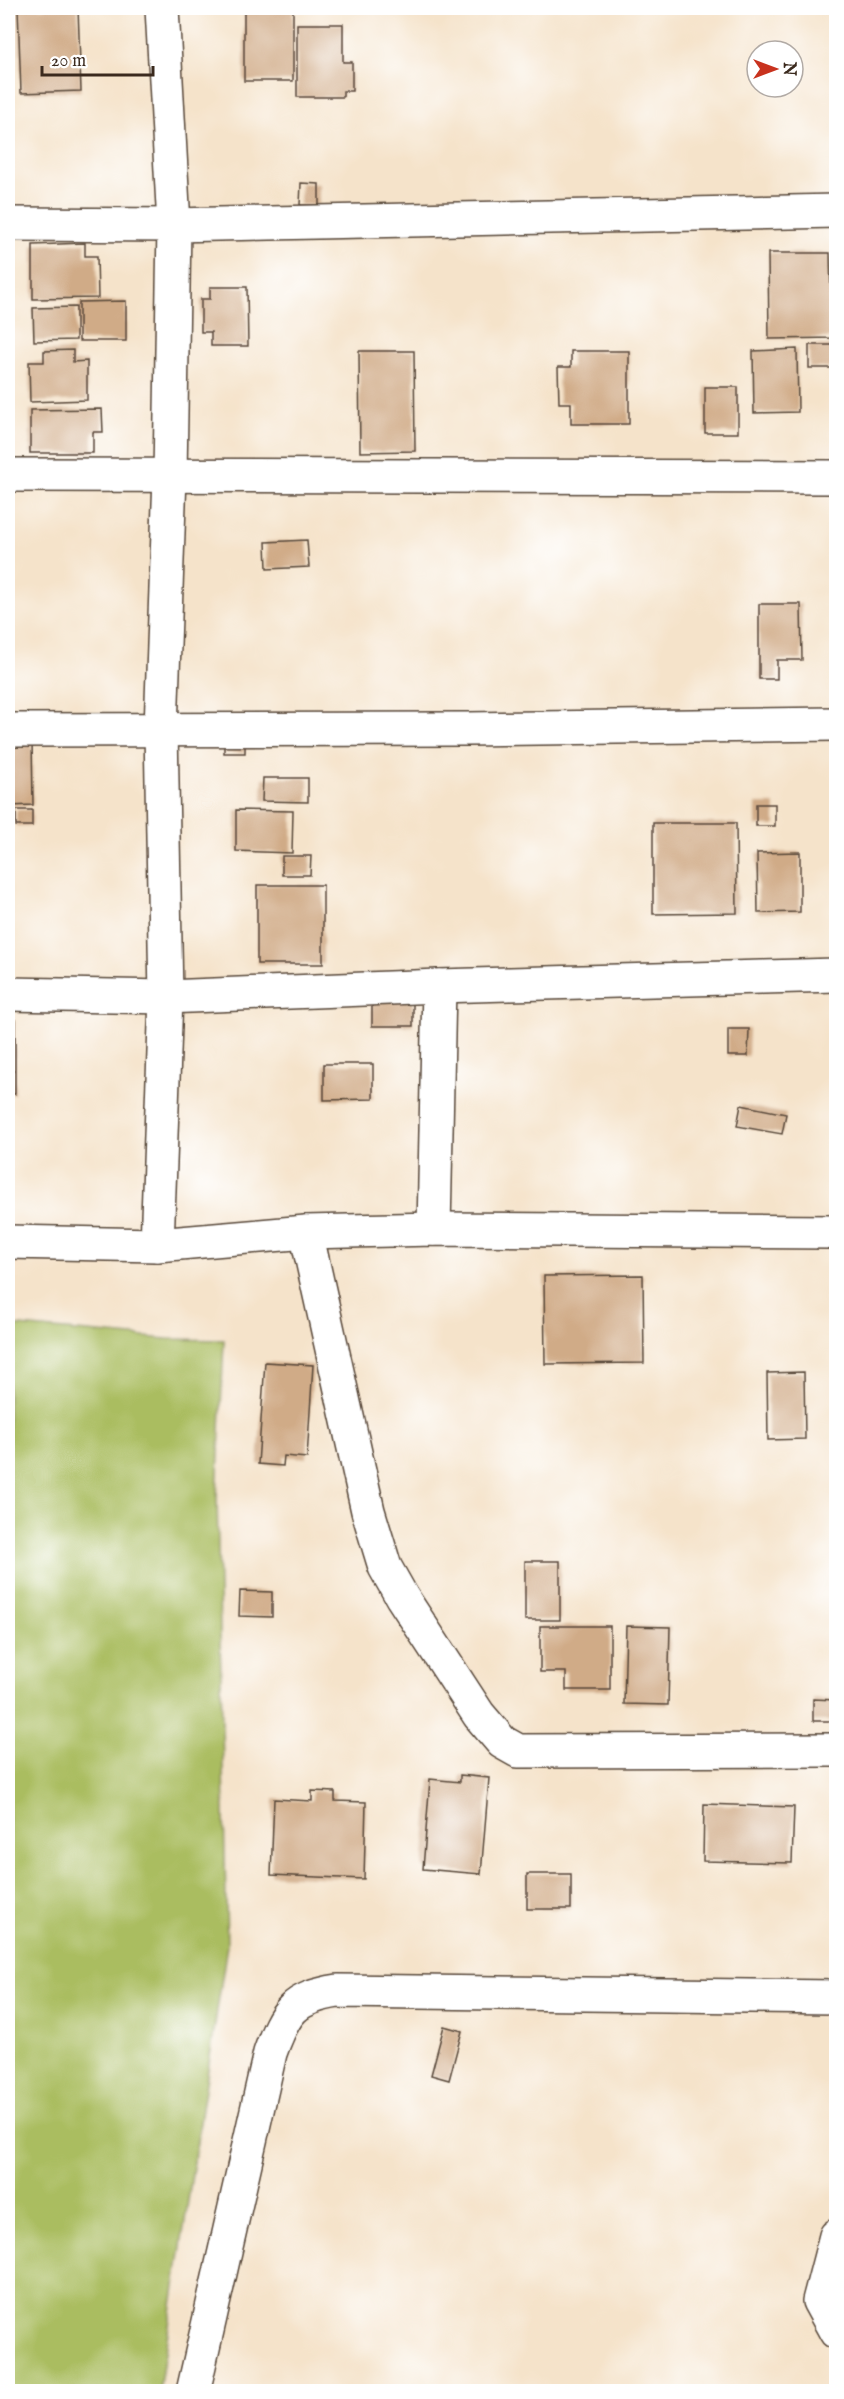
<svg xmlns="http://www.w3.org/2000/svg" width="844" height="2399" viewBox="0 0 844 2399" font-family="'IM FELL English',serif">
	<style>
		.green { fill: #aabd61; stroke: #727440; stroke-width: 1.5 }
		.building { fill: #d0ab87 }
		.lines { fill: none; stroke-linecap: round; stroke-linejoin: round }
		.minor-casing { stroke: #574638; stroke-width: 36 }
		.minor { stroke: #fff; stroke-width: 33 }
	</style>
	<rect width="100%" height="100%" fill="#fff"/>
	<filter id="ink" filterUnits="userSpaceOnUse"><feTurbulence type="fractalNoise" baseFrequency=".0167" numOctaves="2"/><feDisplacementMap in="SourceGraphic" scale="12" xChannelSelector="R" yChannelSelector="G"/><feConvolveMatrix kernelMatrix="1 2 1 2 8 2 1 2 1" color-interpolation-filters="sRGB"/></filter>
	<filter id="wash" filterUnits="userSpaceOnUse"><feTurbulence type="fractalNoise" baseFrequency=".008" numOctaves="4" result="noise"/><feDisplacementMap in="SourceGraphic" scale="24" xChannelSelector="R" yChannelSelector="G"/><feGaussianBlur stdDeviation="1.35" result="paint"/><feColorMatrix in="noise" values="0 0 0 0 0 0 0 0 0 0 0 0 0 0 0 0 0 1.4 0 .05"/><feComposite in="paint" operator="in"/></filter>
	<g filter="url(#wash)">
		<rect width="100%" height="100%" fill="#f5e3ca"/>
		<polygon class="green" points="8,1325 167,1339 224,1340 217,1498 227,1945 159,2391 8,2391"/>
		<g id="blocks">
			<g class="building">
				<polygon points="18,8 78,8 81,91 21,93"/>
				<rect x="244" y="8" width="49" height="73"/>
				<polygon points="297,24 343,24 343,62 352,62 352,91 343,91 343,97 297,97"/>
				<polygon points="301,183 319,184 319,205 300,205"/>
				<polygon points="85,243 85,256 97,256 98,298 33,299 33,245"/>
				<polygon points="768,253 830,253 831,298 836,298 836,338 769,339"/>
				<polygon points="210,287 247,287 248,346 211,346 211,332 201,332 201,299 210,299"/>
				<polygon points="126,301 126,341 79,341 79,302"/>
				<polygon points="76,307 76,340 34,341 33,308"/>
				<rect x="809" y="345" width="27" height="23"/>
				<polygon points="797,349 798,412 754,413 753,351"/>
				<polygon points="73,350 73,362 87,361 87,400 30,402 29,362 44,362 44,351"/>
				<polygon points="359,351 414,351 415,451 360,452"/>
				<polygon points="571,351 629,351 629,424 571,424 571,403 559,403 558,367 571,367"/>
				<rect x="705" y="387" width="33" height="46"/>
				<polygon points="102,409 103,432 93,432 93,453 30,453 30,410"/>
				<polygon points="307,540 309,567 267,569 266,542"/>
				<polygon points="759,604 801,604 802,660 777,660 777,679 759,679"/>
				<polygon points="8,739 32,739 33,805 9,806"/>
				<rect x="224" y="741" width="21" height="12"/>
				<polygon points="263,778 308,778 308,802 262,801"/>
				<rect x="756" y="804" width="19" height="22"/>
				<rect x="16" y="810" width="16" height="16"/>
				<polygon points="236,810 293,811 292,853 236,851"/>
				<polygon points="653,823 736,823 737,913 653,914"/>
				<polygon points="800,852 800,912 758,913 757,853"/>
				<polygon points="282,856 311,856 310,875 282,875"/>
				<rect x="257" y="885" width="66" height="79"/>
				<rect x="372" y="992" width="41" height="34"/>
				<rect x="8" y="1020" width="7" height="74"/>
				<polygon points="728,1029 749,1029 748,1056 728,1056"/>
				<polygon points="324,1064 373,1064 373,1099 324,1100"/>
				<polygon points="741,1105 786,1114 782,1134 737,1126"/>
				<polygon points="643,1275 644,1363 545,1364 544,1276"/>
				<polygon points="265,1362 313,1365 307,1458 284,1456 283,1466 258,1464"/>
				<polygon points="804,1372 805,1439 768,1440 767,1373"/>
				<rect x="525" y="1561" width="35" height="59"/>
				<polygon points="240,1591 272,1592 272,1617 239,1616"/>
				<polygon points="540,1626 610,1626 610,1690 566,1690 566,1672 540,1672"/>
				<polygon points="626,1626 670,1627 668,1705 624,1704"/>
				<polygon points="813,1699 836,1700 836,1721 813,1721"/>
				<polygon points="460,1775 489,1778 481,1874 423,1869 430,1779 460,1782"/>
				<polygon points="312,1791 335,1792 335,1801 366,1802 364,1879 271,1875 274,1799 312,1801"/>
				<polygon points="704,1804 794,1807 792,1863 703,1861"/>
				<rect x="527" y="1874" width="44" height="35"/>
				<polygon points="444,2026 462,2031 449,2080 431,2075"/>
			</g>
		</g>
	</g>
	<g filter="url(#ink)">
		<use href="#blocks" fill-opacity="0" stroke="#574638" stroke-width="1.5"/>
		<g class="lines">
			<defs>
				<g id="minor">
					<polyline points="8,224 174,225 836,211"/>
					<polyline points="8,475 836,477"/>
					<polyline points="8,730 469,729 836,724"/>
					<polyline points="8,994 166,997 439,986 836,975"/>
					<polyline points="434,1229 439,986"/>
					<polyline points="306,1232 368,1511 385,1567 402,1597 479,1715 502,1742 518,1751 836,1750"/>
					<polyline points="8,1242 157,1245 306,1232 434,1229 836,1232"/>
					<polyline points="157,1245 166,997 161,729 170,476 174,225 162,8"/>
					<polyline points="836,2236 819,2301 836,2332"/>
					<path d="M 193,2392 L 270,2053 C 285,2011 293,1998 338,1991 L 836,1997"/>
				</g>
			</defs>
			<use href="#minor" class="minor-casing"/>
			<use href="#minor" class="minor"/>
		</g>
	</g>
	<rect width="844" height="2399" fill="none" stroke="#fff" stroke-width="30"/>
	<g transform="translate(775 69) rotate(90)"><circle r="28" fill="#ffffff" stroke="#b1aaa5" stroke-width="1.5"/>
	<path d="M0-4.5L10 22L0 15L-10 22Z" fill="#c8321e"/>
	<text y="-9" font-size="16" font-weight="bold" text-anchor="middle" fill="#3b2a1e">N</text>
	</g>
	<path d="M42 66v9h111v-9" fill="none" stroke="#3b2a1e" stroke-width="3"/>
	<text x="51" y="66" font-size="18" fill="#3b2a1e" stroke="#ffffff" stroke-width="4.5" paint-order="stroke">20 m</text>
</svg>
